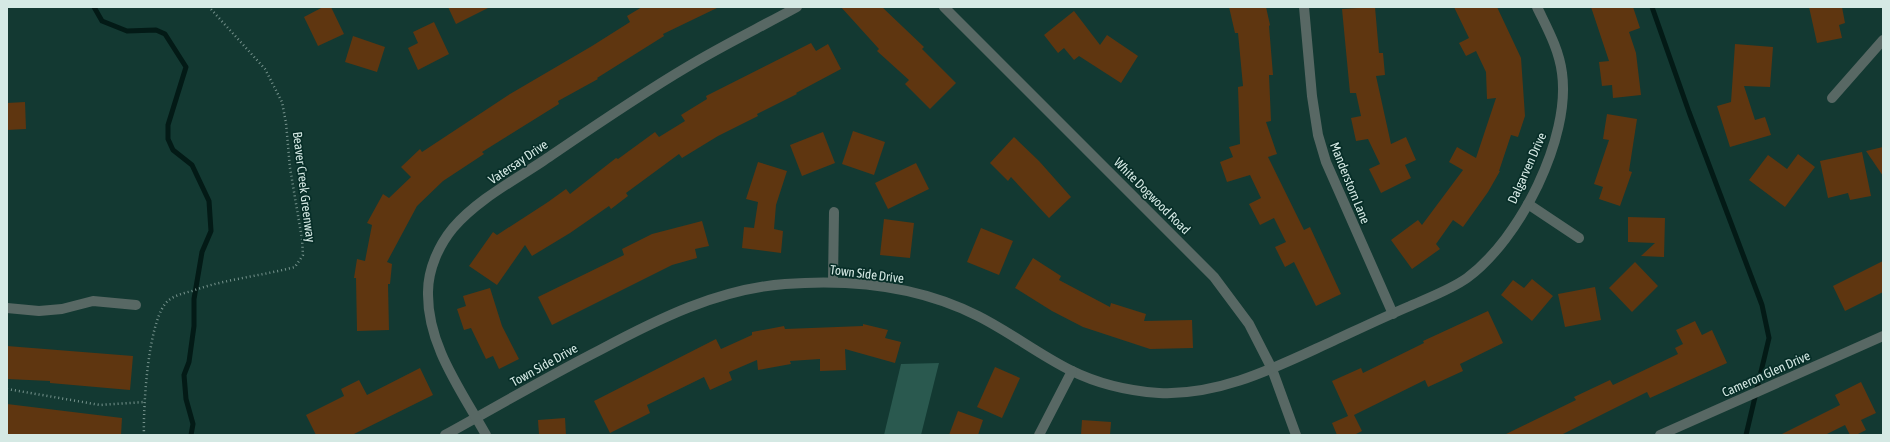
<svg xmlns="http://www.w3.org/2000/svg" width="1890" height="442" viewBox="0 0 1890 442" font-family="'Asap Condensed',sans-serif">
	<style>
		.green { fill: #2a594f }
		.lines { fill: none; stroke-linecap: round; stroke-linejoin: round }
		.stream { stroke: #031a16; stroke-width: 5 }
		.building { fill: #5f3610 }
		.path { stroke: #76938d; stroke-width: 2.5; stroke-dasharray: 1 3; stroke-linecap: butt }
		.minor { stroke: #586864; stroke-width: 10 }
		.labels { text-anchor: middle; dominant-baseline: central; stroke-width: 3.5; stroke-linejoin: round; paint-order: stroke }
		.street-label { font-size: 13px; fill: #d5e9e4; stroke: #072e28 }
	</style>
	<rect width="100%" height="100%" fill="#133932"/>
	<polygon class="green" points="939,363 921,435 884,435 901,364"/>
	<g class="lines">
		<g class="stream">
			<polyline points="94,7 102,21 127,31 156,30 165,34 186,67 168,125 168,139 173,150 192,165 209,201 211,231 202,252 194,299 194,326 189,362 184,375 186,399 193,424 191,435"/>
			<polyline points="1652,7 1689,112 1762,305 1769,338 1746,435"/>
		</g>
	</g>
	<g class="building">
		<polygon points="323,7 331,7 344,34 318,46 304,17"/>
		<polygon points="448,7 490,7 456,24"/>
		<polygon points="642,7 719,7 663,34 664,36 597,78 598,79 558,101 559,104 482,152 484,154 443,181 417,206 387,262 392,264 390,284 388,284 389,330 357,331 356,278 354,278 357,259 365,261 372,225 367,223 383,194 389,198 411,177 401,167 420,149 422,152 510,94 592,46 630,22 627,16"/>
		<polygon points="841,7 882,7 924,47 922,49 956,83 930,109 905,84 909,80 877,51 879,49"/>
		<polygon points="1229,7 1266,7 1270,25 1269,26 1273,75 1269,75 1271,121 1266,122 1277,154 1268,157 1304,230 1310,227 1341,294 1316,306 1294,262 1285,267 1275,247 1286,242 1274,218 1260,225 1249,204 1261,198 1250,175 1227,182 1220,162 1233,157 1229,147 1240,144 1238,87 1243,86 1238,33 1235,33"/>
		<polygon points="1375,7 1379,53 1383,53 1385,75 1376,76 1391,144 1406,137 1416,160 1405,165 1411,178 1381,193 1369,169 1380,164 1368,139 1356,141 1351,118 1361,116 1356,93 1350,93 1342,9"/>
		<polygon points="1454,7 1497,7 1521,58 1525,116 1518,137 1511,135 1499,171 1500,171 1488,192 1463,227 1453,220 1436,244 1440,249 1412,269 1391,240 1418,220 1422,225 1463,170 1449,162 1457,147 1476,158 1496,98 1487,99 1486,72 1476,51 1466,56 1459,43 1469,38"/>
		<polygon points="1591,7 1633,7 1640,28 1629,32 1636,53 1641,95 1613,98 1612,85 1602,86 1599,62 1609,61"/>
		<polygon points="1809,7 1842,7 1845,23 1839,25 1842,38 1817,43"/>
		<polygon points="1074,11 1100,45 1107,35 1138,56 1121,83 1079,56 1074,60 1064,48 1058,53 1044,35"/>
		<polygon points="434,22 449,54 418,70 408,48 418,43 413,32"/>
		<polygon points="353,36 385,47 377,72 345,62"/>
		<polygon points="811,43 816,51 828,44 841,69 796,93 797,94 757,114 758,116 718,136 682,158 679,154 626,193 628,196 611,209 609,206 570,233 532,256 525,245 497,285 469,266 493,232 497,235 548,202 566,189 570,194 616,158 618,159 655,132 659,137 685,121 681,115 707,99 706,96"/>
		<polygon points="1735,44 1773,47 1770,87 1744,86 1755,120 1765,117 1771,135 1730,147 1717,106 1731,102"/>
		<polygon points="25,102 26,129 7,130 7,103"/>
		<polygon points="1607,114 1637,119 1629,171 1632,172 1620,206 1599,199 1603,187 1594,184 1609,140 1603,139"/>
		<polygon points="853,131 885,142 874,175 842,164"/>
		<polygon points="823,132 835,163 802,176 790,145"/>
		<polygon points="1014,137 1039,161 1071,197 1049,218 1011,177 1008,181 990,163"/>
		<polygon points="1883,147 1883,176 1866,151"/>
		<polygon points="1862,152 1871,196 1850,200 1848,193 1828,198 1820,161"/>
		<polygon points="1798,154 1815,167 1785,207 1749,180 1768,155 1787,169"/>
		<polygon points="758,162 787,171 776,205 774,229 783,231 781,253 742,248 744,227 754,228 758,202 746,199"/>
		<polygon points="916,163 929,189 888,209 875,183"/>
		<polygon points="1628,217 1665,218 1664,257 1641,256 1655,243 1628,242"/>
		<polygon points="884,219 914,223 910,258 880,255"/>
		<polygon points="702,221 709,246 695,249 697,258 672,265 552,325 538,297 624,255 622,249 652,234"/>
		<polygon points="981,228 1013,241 999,275 967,262"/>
		<polygon points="1033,258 1061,276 1059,280 1110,307 1111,303 1146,314 1144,321 1192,320 1193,348 1150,349 1083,327 1052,311 1015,288"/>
		<polygon points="1883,261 1883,292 1845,311 1833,286"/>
		<polygon points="1635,262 1658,286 1632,312 1609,288"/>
		<polygon points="1532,279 1553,296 1532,321 1501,295 1513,280 1524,288"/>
		<polygon points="1595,287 1601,320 1565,327 1558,294"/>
		<polygon points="490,288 502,326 519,359 499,369 493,356 486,359 471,328 464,330 457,309 466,306 463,296"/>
		<polygon points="1488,311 1503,343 1460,364 1463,371 1428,387 1425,380 1354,415 1362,431 1354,435 1337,435 1332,423 1348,416 1332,381 1361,368 1363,373 1424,343 1423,341"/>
		<polygon points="1695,321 1702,335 1712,330 1727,363 1650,398 1647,392 1561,435 1504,435 1576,400 1574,397 1610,380 1613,385 1678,354 1675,348 1683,344 1676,330"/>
		<polygon points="863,324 888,330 885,338 901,342 895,363 845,349 846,370 820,371 820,359 790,361 791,364 758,370 757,360 729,372 732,380 710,390 704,377 647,405 650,413 610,433 594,401 716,339 721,349 752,335 752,332 784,326 785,329 863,326"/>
		<polygon points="7,346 133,356 130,390 50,383 50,381 7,379"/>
		<polygon points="995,367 1020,378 1002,418 977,407"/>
		<polygon points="420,368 433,395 352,435 316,435 306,415 344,396 341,389 359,380 367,395"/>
		<polygon points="1861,382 1876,413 1861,420 1866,430 1856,435 1850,435 1845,425 1825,435 1780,435 1840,405 1835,395"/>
		<polygon points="7,404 122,418 121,435 7,435"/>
		<polygon points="958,411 983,420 978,435 949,435"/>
		<polygon points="565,418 566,435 539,435 538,420"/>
		<polygon points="1082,420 1111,422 1110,435 1081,435"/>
	</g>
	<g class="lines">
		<g class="path">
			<polyline points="7,389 100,405 144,402"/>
			<path d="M 144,435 C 143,409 148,315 169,300 C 176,295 184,293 192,291 C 225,279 261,276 295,267 L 303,255 L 302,239 L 290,168 L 286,123 L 282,102 L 265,69 L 209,7"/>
		</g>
		<g class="minor">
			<polyline points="944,7 1214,277 1249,324 1272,369 1296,435"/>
			<polyline points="1304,7 1312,96 1318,135 1326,162 1393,314"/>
			<polyline points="1832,98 1883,40"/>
			<polyline points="1528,204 1579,238"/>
			<polyline points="833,281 834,212"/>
			<polyline points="7,308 39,311 62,309 93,301 136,305"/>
			<path d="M 445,435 C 496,407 547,377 600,350 C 658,319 718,289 785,284 C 850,279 919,286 978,316 C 1010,332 1038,354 1070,370 C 1096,383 1129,391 1159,393 C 1221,396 1278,366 1333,341 C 1359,329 1384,317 1410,306 C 1430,297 1450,290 1467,278 C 1520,239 1571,138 1562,73 C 1559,49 1547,28 1537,7"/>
			<path d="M 486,435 C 461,390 427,345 428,292 C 428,269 439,245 453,228 C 477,200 513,181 543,161 C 590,129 638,96 687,67 C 723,45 761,27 797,7"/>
			<polyline points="1039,435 1072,371"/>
			<polyline points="1660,435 1883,336"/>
		</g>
	</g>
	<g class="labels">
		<g class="street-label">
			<text transform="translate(518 162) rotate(-34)">Vatersay Drive</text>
			<text transform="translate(1527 168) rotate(-66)">Dalgarven Drive</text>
			<text transform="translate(1350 183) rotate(68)">Manderstorn Lane</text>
			<text transform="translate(304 187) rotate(83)">Beaver Creek Greenway</text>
			<text transform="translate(1152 196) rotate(45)">White Dogwood Road</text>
			<text transform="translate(867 274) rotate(7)">Town Side Drive</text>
			<text transform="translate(544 365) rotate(-29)">Town Side Drive</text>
			<text transform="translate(1766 374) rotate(-24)">Cameron Glen Drive</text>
		</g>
	</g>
	<rect width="1890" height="442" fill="none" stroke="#d5e9e4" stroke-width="16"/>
</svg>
